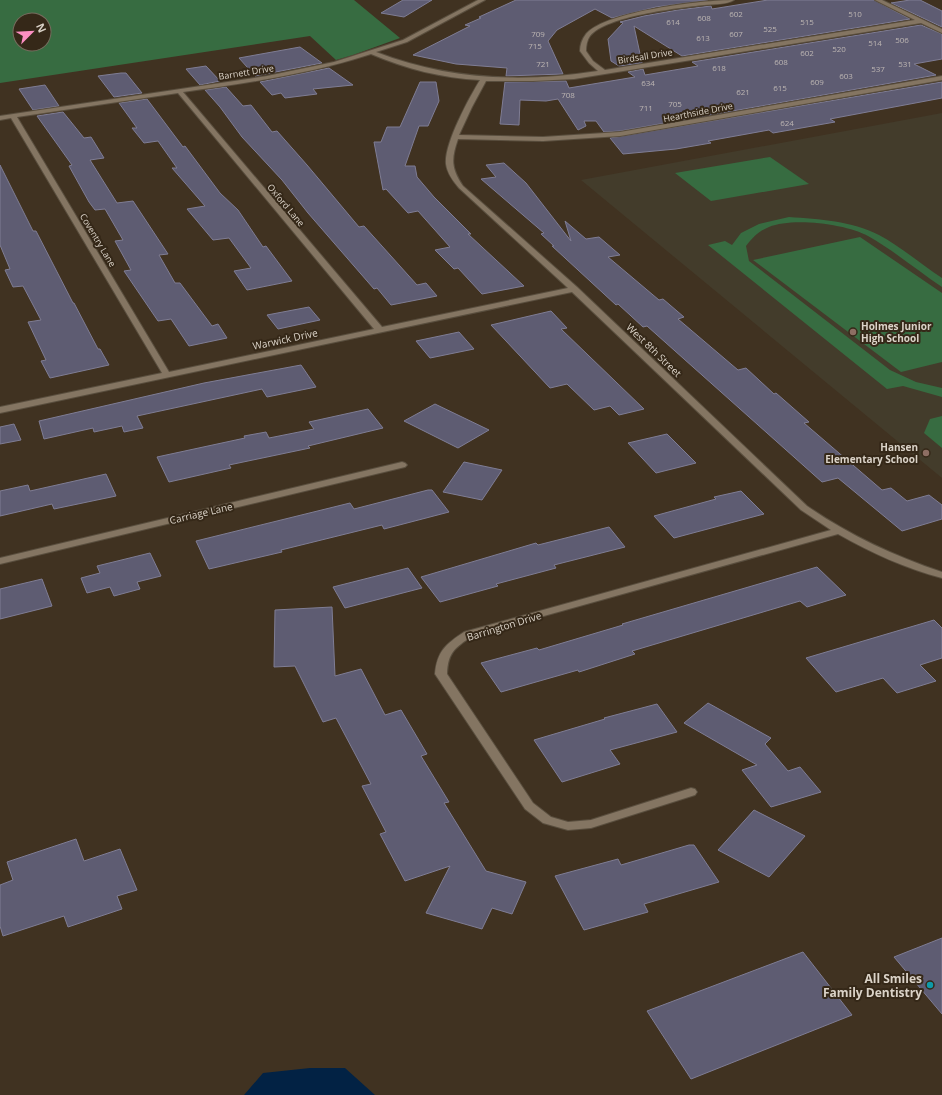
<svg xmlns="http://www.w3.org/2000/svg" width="942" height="1095" viewBox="0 0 942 1095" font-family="'Open Sans',sans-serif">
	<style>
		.education { fill: #433c2b }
		.green { fill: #376c41; fill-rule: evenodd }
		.water { fill: #022244 }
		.building { fill: #5e5c72; stroke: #7f7d94 }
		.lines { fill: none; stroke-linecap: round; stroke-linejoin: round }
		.street-casing { stroke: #594e3e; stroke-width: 2 }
		.street { fill: #847562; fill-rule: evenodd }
		.education-dot { fill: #8d6e63; stroke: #352818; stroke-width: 1.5 }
		.culture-dot { fill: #0f9aa8; stroke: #352818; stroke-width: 1.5 }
		.labels { text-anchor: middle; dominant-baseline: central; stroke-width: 4; stroke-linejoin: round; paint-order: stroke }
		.number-label { font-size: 8px; fill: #bcb5b2 }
		.far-street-label { font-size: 9px; fill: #dbd3c8; stroke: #352818 }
		.poi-label { font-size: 10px; font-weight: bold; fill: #dbd3c8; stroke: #352818; text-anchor: start }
		.street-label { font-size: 10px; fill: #dbd3c8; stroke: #352818 }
		.near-poi-label { font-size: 12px; font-weight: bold; fill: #dbd3c8; stroke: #352818; text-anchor: end }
	</style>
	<rect width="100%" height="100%" fill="#403221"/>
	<polygon class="education" points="942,113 942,478 581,180"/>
	<g class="green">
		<path d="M 0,0 L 354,0 L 400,38 L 353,55 L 336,60 L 310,36 L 0,83 ZM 20,20 L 44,20 L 44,44 L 20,44 Z"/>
		<polygon points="770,157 809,184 711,201 675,173"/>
		<path d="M 789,217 C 820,219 851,221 879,235 C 900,246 922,265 942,278 L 942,287 C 918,271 893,250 868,236 C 847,224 792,217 769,227 C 759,231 753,237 746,246 L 749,261 L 890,370 L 916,382 L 942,388 L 942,397 L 903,386 L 887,389 L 708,245 L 725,241 L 732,245 L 741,233 L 759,224 Z"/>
		<polygon points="860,237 942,293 942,362 901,372 753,260"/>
		<polygon points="942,416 942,448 924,433 930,419"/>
	</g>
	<polygon class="water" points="310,1068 345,1068 375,1095 244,1095 263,1073"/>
	<g class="building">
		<polygon points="403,0 432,0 404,17 381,13"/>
		<polygon points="516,0 708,0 656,7 612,18 595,9 557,30 548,41 563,74 506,76 507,68 456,64 413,55 470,26 465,25 481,18 479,17"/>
		<polygon points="768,0 874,0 910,19 682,56 634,26 642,63 619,66 611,61 608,39 623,23 620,22 644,16 678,10 711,6 712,9"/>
		<polygon points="910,0 920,0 942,11 942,27 891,3"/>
		<polygon points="921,25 942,34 942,59 914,64 936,75 620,131 604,132 596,121 584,121 586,126 578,130 558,99 546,101 520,100 519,125 500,124 505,82 566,81 569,88 635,77 628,72 643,69 645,75 698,66 692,62"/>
		<polygon points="300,47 322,63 255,76 239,58"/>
		<polygon points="206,66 220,81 200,85 186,69"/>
		<polygon points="329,68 353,85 313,89 317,94 285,98 281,93 272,95 260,82"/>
		<polygon points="121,73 126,73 142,93 114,97 98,76"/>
		<polygon points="420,82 436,82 439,101 428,126 419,126 405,166 415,166 417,177 434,197 471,234 468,234 524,286 482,294 458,268 454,269 435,250 450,247 418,211 408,213 386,189 383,190 374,142 381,142 387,127 400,127"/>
		<polygon points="942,82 942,98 830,119 835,122 773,133 769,130 708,141 711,143 676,149 623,154 610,138"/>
		<polygon points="45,85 59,106 33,110 19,89"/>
		<polygon points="226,87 243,106 251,105 272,132 277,131 307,165 359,227 364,226 417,285 426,283 437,296 391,305 377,288 374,289 308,213 282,180 242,137 220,107 205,90"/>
		<polygon points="147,99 183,147 185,146 220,193 238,210 263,247 266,246 292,281 247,290 234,271 251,268 229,238 213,240 187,209 205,206 172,168 177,168 158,141 144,143 132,128 137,128 119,103"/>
		<polygon points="63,112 84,138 91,137 104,158 90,160 117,203 133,201 168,254 159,255 175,283 180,283 212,326 218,324 227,338 189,346 171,319 158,321 124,271 131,270 115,241 123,240 105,209 95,210 89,202 69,166 72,165 37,116"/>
		<polygon points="504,163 526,183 571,241 565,221 586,239 599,237 620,255 608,257 659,300 663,299 684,317 678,319 738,370 746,368 774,394 776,393 809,422 804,423 882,490 891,488 907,501 929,495 942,505 942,519 902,531 838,478 822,482 647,326 643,327 618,304 616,305 552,246 554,246 541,234 544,233 481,179 496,177 486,165"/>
		<polygon points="0,165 33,231 36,231 73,303 74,303 98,349 100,349 109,365 50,378 41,361 46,360 28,322 41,320 23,286 13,287 5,270 10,269 0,245"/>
		<polygon points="309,307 320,320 278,329 267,315"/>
		<polygon points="551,311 567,328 561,329 644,409 619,415 610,406 594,410 567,384 550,388 491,325"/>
		<polygon points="459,332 474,349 430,358 416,341"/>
		<polygon points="301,365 316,387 267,397 262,389 137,416 143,428 124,432 122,426 94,432 93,428 44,439 39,421 204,383"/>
		<polygon points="435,404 489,430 458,448 404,421"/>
		<polygon points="368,409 383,428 308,446 310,448 229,465 231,468 169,482 157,457 245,438 244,436 266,432 269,438 314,429 309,422"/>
		<polygon points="14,424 21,440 0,444 0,427"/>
		<polygon points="667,434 696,463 656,473 628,443"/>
		<polygon points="464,462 502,470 482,500 443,492"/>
		<polygon points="106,474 116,496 54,509 52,504 0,516 0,491 28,485 30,491"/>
		<polygon points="428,490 432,490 449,512 384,529 382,525 281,550 282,552 209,569 196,541 350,503 354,509"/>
		<polygon points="741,491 764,514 674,538 654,516 716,499 714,497"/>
		<polygon points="609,527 625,547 554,565 556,568 496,584 498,586 440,602 421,577 536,543 538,545"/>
		<polygon points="150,553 161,576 137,582 140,589 114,596 110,587 87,593 81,578 100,573 97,566"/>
		<polygon points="817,567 846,595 807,607 800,601 632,651 635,654 579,672 578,670 501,692 481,663 537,648 539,650 623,625 622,624"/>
		<polygon points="408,568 422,588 345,608 333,587"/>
		<polygon points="42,579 52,606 0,619 0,589"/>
		<polygon points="332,607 335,676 361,669 385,715 401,710 427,754 421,756 449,802 444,803 486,871 526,882 512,914 492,908 482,929 426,913 450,866 405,881 380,834 386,832 362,786 371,784 336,718 323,722 295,666 274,667 275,610"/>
		<polygon points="934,620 942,628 942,658 920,665 936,681 897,693 883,678 836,692 806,658"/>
		<polygon points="708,703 771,738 765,744 788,771 800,767 821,792 771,807 742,770 757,765 684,723"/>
		<polygon points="657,704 677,732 610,750 620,764 562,782 534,740 605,719 604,718"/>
		<polygon points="754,810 805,836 769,877 718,850"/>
		<polygon points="76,839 84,861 120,849 137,890 117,896 122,909 68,927 64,916 3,936 0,926 0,885 13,880 7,862"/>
		<polygon points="689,845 694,845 719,882 644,904 648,912 584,930 555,876 618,859 621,865"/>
		<polygon points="942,938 942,1014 894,957"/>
		<polygon points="803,952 852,1015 691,1079 647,1011"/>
	</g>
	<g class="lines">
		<defs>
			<g id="street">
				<path d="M 478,0 L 485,0 L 407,42 L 376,52 C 448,80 523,83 598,71 L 589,63 L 580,51 C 580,45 582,39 586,34 C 606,11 703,0 734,0 C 727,5 713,4 704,5 C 678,8 606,16 590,36 C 587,40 586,46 586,51 L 593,61 L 605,70 L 915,20 L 875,0 L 882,0 L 942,29 L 942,33 L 921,23 L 574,79 L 533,81 L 486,81 L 472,107 L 459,135 L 543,137 L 620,132 L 942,76 L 942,80 L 620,136 L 543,141 L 458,139 C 451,159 451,168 463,186 L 577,287 L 807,506 C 849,535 894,556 942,572 L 942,578 C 906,569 870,552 838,534 L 472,636 C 455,648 448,652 447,674 L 533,803 L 551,817 L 568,822 L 591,820 L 691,788 L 695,789 L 697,792 L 695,795 L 591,828 L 568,830 L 543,823 L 525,809 L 435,674 C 437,651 446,644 464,632 L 831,530 L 801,510 L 572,292 L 0,413 L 0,407 L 162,373 L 11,118 L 0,120 L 0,116 L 267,76 L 334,62 L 403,40 ZM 371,54 C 406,69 442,78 480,80 C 469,98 444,144 446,164 C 447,173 453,181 459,188 L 568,288 L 382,327 L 183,92 C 247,83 310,74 371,54 ZM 178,93 L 374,329 L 169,372 L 17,117 Z"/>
				<polygon points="402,462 405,463 407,465 405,467 0,564 0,558"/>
			</g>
		</defs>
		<use href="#street" class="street-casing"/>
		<use href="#street" class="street"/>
	</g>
	<g class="education-dot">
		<circle cx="853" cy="332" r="4"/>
		<circle cx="926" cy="453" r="4"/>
	</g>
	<circle class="culture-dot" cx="930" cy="985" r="4"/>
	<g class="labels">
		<g class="number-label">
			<text x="736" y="13">602</text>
			<text x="855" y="13">510</text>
			<text x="704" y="17">608</text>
			<text x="673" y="21">614</text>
			<text x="807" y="21">515</text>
			<text x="770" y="28">525</text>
			<text x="538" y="33">709</text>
			<text x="736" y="33">607</text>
			<text x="703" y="37">613</text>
			<text x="902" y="39">506</text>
			<text x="875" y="42">514</text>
			<text x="535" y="45">715</text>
			<text x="839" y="48">520</text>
			<text x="807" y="52">602</text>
			<text x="781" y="61">608</text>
			<text x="543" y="63">721</text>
			<text x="905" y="63">531</text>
			<text x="719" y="67">618</text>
			<text x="878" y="68">537</text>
			<text x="846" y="75">603</text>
			<text x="817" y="81">609</text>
			<text x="648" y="82">634</text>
			<text x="780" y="87">615</text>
			<text x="743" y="91">621</text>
			<text x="568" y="94">708</text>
			<text x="675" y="103">705</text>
			<text x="646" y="107">711</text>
			<text x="787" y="122">624</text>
		</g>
		<g class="far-street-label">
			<text transform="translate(645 56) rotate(-9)">Birdsall Drive</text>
			<text transform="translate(246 72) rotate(-9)">Barnett Drive</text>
			<text transform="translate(698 112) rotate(-11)">Hearthside Drive</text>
			<text transform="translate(286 205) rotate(50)">Oxford Lane</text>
			<text transform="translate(98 240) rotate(59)">Coventry Lane</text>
		</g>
		<g class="poi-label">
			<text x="861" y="326">Holmes Junior<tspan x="861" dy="12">High School</tspan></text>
			<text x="918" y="447" text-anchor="end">Hansen<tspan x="918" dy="12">Elementary School</tspan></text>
		</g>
		<g class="street-label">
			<text transform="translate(285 339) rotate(-12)">Warwick Drive</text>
			<text transform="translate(654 350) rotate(44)">West 8th Street</text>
			<text transform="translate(201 513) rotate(-13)">Carriage Lane</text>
			<text transform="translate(504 626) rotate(-17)">Barrington Drive</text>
		</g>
		<g class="near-poi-label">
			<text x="922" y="978">All Smiles<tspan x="922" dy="14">Family Dentistry</tspan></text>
		</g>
	</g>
	<g transform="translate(32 32) rotate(66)"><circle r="19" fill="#352818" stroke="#776c5e"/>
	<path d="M0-3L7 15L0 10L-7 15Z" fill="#fc8fc2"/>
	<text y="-6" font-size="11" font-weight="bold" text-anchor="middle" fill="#dbd3c8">N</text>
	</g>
</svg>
